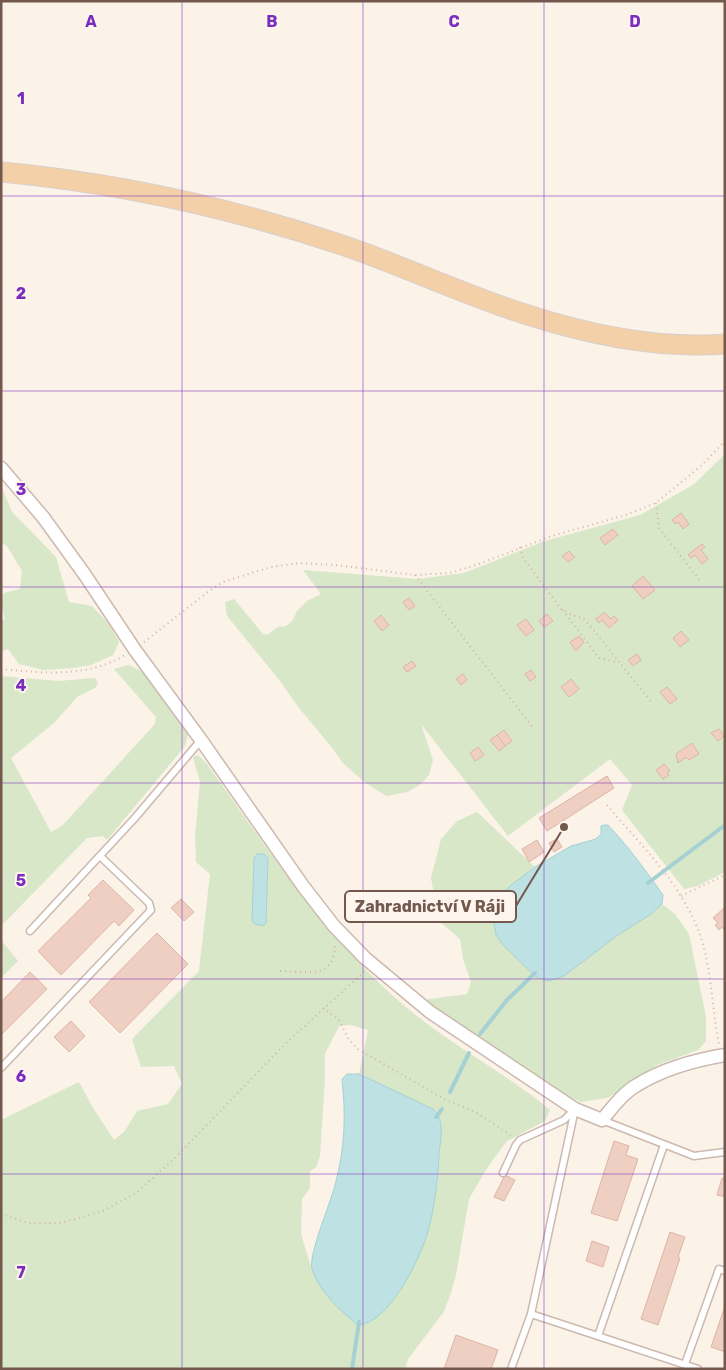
<svg xmlns="http://www.w3.org/2000/svg" width="726" height="1370" viewBox="0 0 726 1370" font-family="Rubik,sans-serif">
	<style>
		.green { fill: #d7e7c8; fill-rule: evenodd }
		.water { fill: #bee1e3; stroke: #a5d1d4 }
		.lines { fill: none; stroke-linecap: round; stroke-linejoin: round }
		.stream { stroke: #a5d1d4; stroke-width: 4 }
		.building { fill: #eecfc2; stroke: #dfb5a4 }
		.service-casing { stroke: #ccb9af; stroke-width: 9 }
		.minor-casing { stroke: #ccb9af; stroke-width: 15 }
		.primary-casing { stroke: #d8d0cd; stroke-width: 21 }
		.path { stroke: #d3b3a5; stroke-width: 2; stroke-dasharray: 1 4; stroke-linecap: butt }
		.service { stroke: #fff; stroke-width: 6 }
		.minor { stroke: #fff; stroke-width: 12 }
		.primary { stroke: #f3d0a7; stroke-width: 19 }
		.grid { fill: none; stroke: #7b2cbf; stroke-width: 1; stroke-opacity: 0.55 }
		.grid-label { font-size: 16px; text-anchor: middle; font-weight: bold; fill: #7b2cbf; stroke: #fef6ee; stroke-width: 4; stroke-linejoin: round; paint-order: stroke }
		.leader { fill: none; stroke: #73584e; stroke-width: 2 }
		.callout-dot { fill: #73584e; stroke: #fef6ee; stroke-width: 2 }
		.callout { fill: #fef6ee; stroke: #73584e; stroke-width: 2 }
		.callout-label { font-size: 16px; text-anchor: middle; font-weight: bold; fill: #73584e }
	</style>
	<rect width="100%" height="100%" fill="#fbf2e8"/>
	<g class="green">
		<polygon points="725,454 725,872 698,886 684,889 622,810 632,785 610,759 508,836 421,724 433,760 429,775 421,784 408,792 386,796 363,781 343,763 330,745 299,708 280,681 227,616 225,602 234,599 263,634 267,635 278,627 286,626 293,620 297,611 307,601 321,594 303,570 418,579 464,573 545,541 640,515 693,485"/>
		<polygon points="1,486 12,512 56,557 69,602 92,606 108,623 119,642 113,655 91,665 73,668 44,670 19,664 8,649 1,652 1,620 5,619 1,604 1,598 4,593 20,589 22,571 7,546 1,543"/>
		<polygon points="129,665 143,672 188,734 185,746 107,840 103,836 87,838 1,926 1,676 58,681 95,678 98,683 95,688 77,697 54,723 11,758 51,832 62,826 155,724 156,717 114,669"/>
		<path d="M 198,755 L 207,764 C 268,849 334,951 417,1016 C 460,1050 508,1075 550,1110 L 545,1121 L 507,1141 L 487,1168 L 469,1199 L 456,1275 L 450,1296 L 443,1313 L 408,1359 L 405,1369 L 1,1369 L 1,1120 L 79,1082 L 93,1108 L 114,1140 L 124,1132 L 137,1111 L 168,1104 L 182,1084 L 174,1066 L 141,1067 L 132,1039 L 199,971 L 210,874 L 196,862 L 195,836 L 200,782 L 193,757 ZM 351,1025 L 368,1030 L 359,1074 L 433,1109 L 438,1114 L 441,1125 L 438,1183 L 426,1236 L 398,1294 L 320,1286 L 311,1267 L 301,1234 L 302,1199 L 310,1188 L 310,1171 L 316,1167 L 320,1156 L 325,1078 L 325,1054 L 339,1026 Z"/>
		<polygon points="477,812 535,867 510,886 492,914 496,935 503,945 536,977 549,980 564,976 618,935 651,914 662,904 675,914 689,934 706,1017 706,1041 698,1050 657,1065 640,1080 607,1098 581,1102 552,1089 423,1000 467,994 471,982 463,959 460,939 439,921 431,878 441,839 457,821"/>
		<polygon points="1,940 18,961 1,978"/>
	</g>
	<g class="water">
		<path d="M 604,825 L 608,825 C 628,846 646,871 663,895 L 662,904 L 651,914 L 618,935 L 564,976 L 549,981 L 536,977 L 503,945 L 496,935 L 492,914 L 500,897 L 510,886 L 535,867 L 571,846 L 596,839 L 601,834 L 601,826 Z"/>
		<polygon points="257,854 264,854 268,858 266,923 262,926 255,924 252,921 254,858"/>
		<path d="M 347,1074 L 359,1074 L 433,1109 C 446,1122 440,1139 439,1156 C 438,1182 434,1210 427,1235 C 418,1262 389,1323 358,1325 C 340,1310 320,1293 312,1269 C 308,1255 331,1202 335,1185 C 345,1148 346,1117 342,1079 Z"/>
	</g>
	<g class="lines">
		<g class="stream">
			<polyline points="648,883 725,825"/>
			<polyline points="480,1034 507,1000 535,973"/>
			<polyline points="450,1092 469,1053"/>
			<polyline points="436,1117 442,1109"/>
			<polyline points="352,1369 359,1322"/>
		</g>
	</g>
	<g class="building">
		<polygon points="681,513 689,524 683,529 678,522 675,524 672,520"/>
		<polygon points="613,529 618,535 605,545 600,538"/>
		<polygon points="702,544 705,547 701,550 708,559 702,564 695,555 691,558 688,555"/>
		<polygon points="569,551 575,557 568,562 562,556"/>
		<polygon points="643,576 655,590 643,599 632,586"/>
		<polygon points="409,598 415,606 409,610 403,602"/>
		<polygon points="604,612 611,619 614,616 618,620 609,628 602,620 599,623 596,619"/>
		<polygon points="547,614 553,621 544,627 539,621"/>
		<polygon points="381,615 389,625 382,631 374,621"/>
		<polygon points="526,619 534,630 526,636 517,625"/>
		<polygon points="681,631 689,640 680,647 673,638"/>
		<polygon points="579,636 584,642 576,651 570,642"/>
		<polygon points="637,654 641,660 633,666 628,660"/>
		<polygon points="412,661 416,666 407,672 403,667"/>
		<polygon points="531,670 536,677 530,681 525,674"/>
		<polygon points="463,674 467,680 461,685 456,679"/>
		<polygon points="571,679 579,689 569,697 561,687"/>
		<polygon points="667,687 677,699 670,704 660,692"/>
		<polygon points="719,729 724,736 718,741 711,733"/>
		<polygon points="504,730 512,741 505,746 497,735"/>
		<polygon points="497,735 505,746 499,751 490,740"/>
		<polygon points="692,743 699,754 689,760 687,758 685,758 678,763 676,754"/>
		<polygon points="478,747 484,755 475,761 470,753"/>
		<polygon points="664,764 670,771 667,773 669,775 663,779 656,770"/>
		<polygon points="607,776 614,788 547,831 539,818"/>
		<polygon points="557,839 562,847 554,852 549,843"/>
		<polygon points="537,840 544,852 529,862 522,849"/>
		<polygon points="103,880 134,910 119,926 114,921 61,975 38,951 91,898 88,895"/>
		<polygon points="181,899 194,912 184,921 171,908"/>
		<polygon points="725,907 725,931 722,927 719,930 715,925 718,923 713,918"/>
		<polygon points="157,933 188,964 120,1033 89,1002"/>
		<polygon points="30,972 47,989 1,1035 1,1002"/>
		<polygon points="71,1021 85,1036 69,1052 54,1037"/>
		<polygon points="614,1141 629,1146 626,1155 638,1159 617,1221 591,1213"/>
		<polygon points="505,1175 515,1180 504,1201 494,1197"/>
		<polygon points="722,1178 725,1179 725,1197 717,1195"/>
		<polygon points="670,1232 685,1237 678,1257 680,1258 658,1325 641,1319"/>
		<polygon points="592,1241 609,1247 603,1267 586,1261"/>
		<polygon points="725,1306 725,1352 711,1347"/>
		<polygon points="456,1335 498,1350 491,1369 444,1369"/>
	</g>
	<g class="lines">
		<defs>
			<g id="service">
				<polyline points="30,931 134,819 201,740"/>
				<polyline points="1,1068 151,910 149,903 100,856"/>
				<polyline points="602,1120 694,1156 725,1152"/>
				<polyline points="503,1173 516,1145 520,1140 564,1120 575,1109 531,1314 511,1369"/>
				<polyline points="531,1314 698,1369"/>
				<polyline points="598,1336 664,1145"/>
				<polyline points="685,1364 719,1269 725,1271"/>
			</g>
			<path id="minor" d="M 1,468 L 43,517 L 85,575 L 135,650 L 201,740 L 303,886 L 334,926 L 365,958 L 430,1012 L 575,1109 L 602,1120 C 612,1108 623,1093 637,1085 C 663,1069 695,1060 725,1055"/>
			<path id="primary" d="M 1,172 C 119,183 236,209 348,247 C 408,268 467,296 528,315 C 590,335 659,349 725,344"/>
		</defs>
		<use href="#service" class="service-casing"/>
		<use href="#minor" class="minor-casing"/>
		<use href="#primary" class="primary-casing"/>
		<g class="path">
			<polyline points="656,503 659,528 701,582"/>
			<polyline points="520,547 523,558 561,609 572,615 583,618 592,628 652,703"/>
			<polyline points="415,575 534,729"/>
			<polyline points="563,610 599,658 617,662"/>
			<polyline points="144,642 209,591 223,582 271,567 299,563 336,565 415,575 450,573 479,564 552,536 626,515 656,503 702,465 725,441"/>
			<path d="M 1,669 C 44,673 87,678 125,655"/>
			<path d="M 607,805 C 642,847 684,886 701,938 C 712,972 712,1009 719,1044"/>
			<polyline points="681,896 725,875"/>
			<path d="M 280,971 C 306,971 334,981 335,945"/>
			<polyline points="323,1008 339,1020 349,1040 359,1050 446,1100 477,1113 512,1136"/>
			<polyline points="1,1214 28,1223 61,1223 103,1211 136,1193 173,1160 285,1044 364,972"/>
		</g>
		<use href="#service" class="service"/>
		<use href="#minor" class="minor"/>
		<use href="#primary" class="primary"/>
	</g>
	<path class="grid" d="M 182,1 L 182,1369M 363,1 L 363,1369M 544,1 L 544,1369M 1,196 L 725,196M 1,391 L 725,391M 1,587 L 725,587M 1,783 L 725,783M 1,979 L 725,979M 1,1174 L 725,1174"/>
	<g class="grid-label">
		<text x="91" y="27">A</text>
		<text x="272" y="27">B</text>
		<text x="454" y="27">C</text>
		<text x="635" y="27">D</text>
		<text x="21" y="104">1</text>
		<text x="21" y="299">2</text>
		<text x="21" y="495">3</text>
		<text x="21" y="691">4</text>
		<text x="21" y="886">5</text>
		<text x="21" y="1082">6</text>
		<text x="21" y="1278">7</text>
	</g>
	<path class="leader" d="M564 827L516 906"/>
	<circle class="callout-dot" cx="564" cy="827" r="5"/>
	<rect class="callout" x="345" y="891" width="171" height="31" rx="5"/>
	<g class="callout-label">
		<text x="430" y="912">Zahradnictví V Ráji</text>
	</g>
	<rect width="726" height="1370" fill="none" stroke="#73584e" stroke-width="5"/>
</svg>
